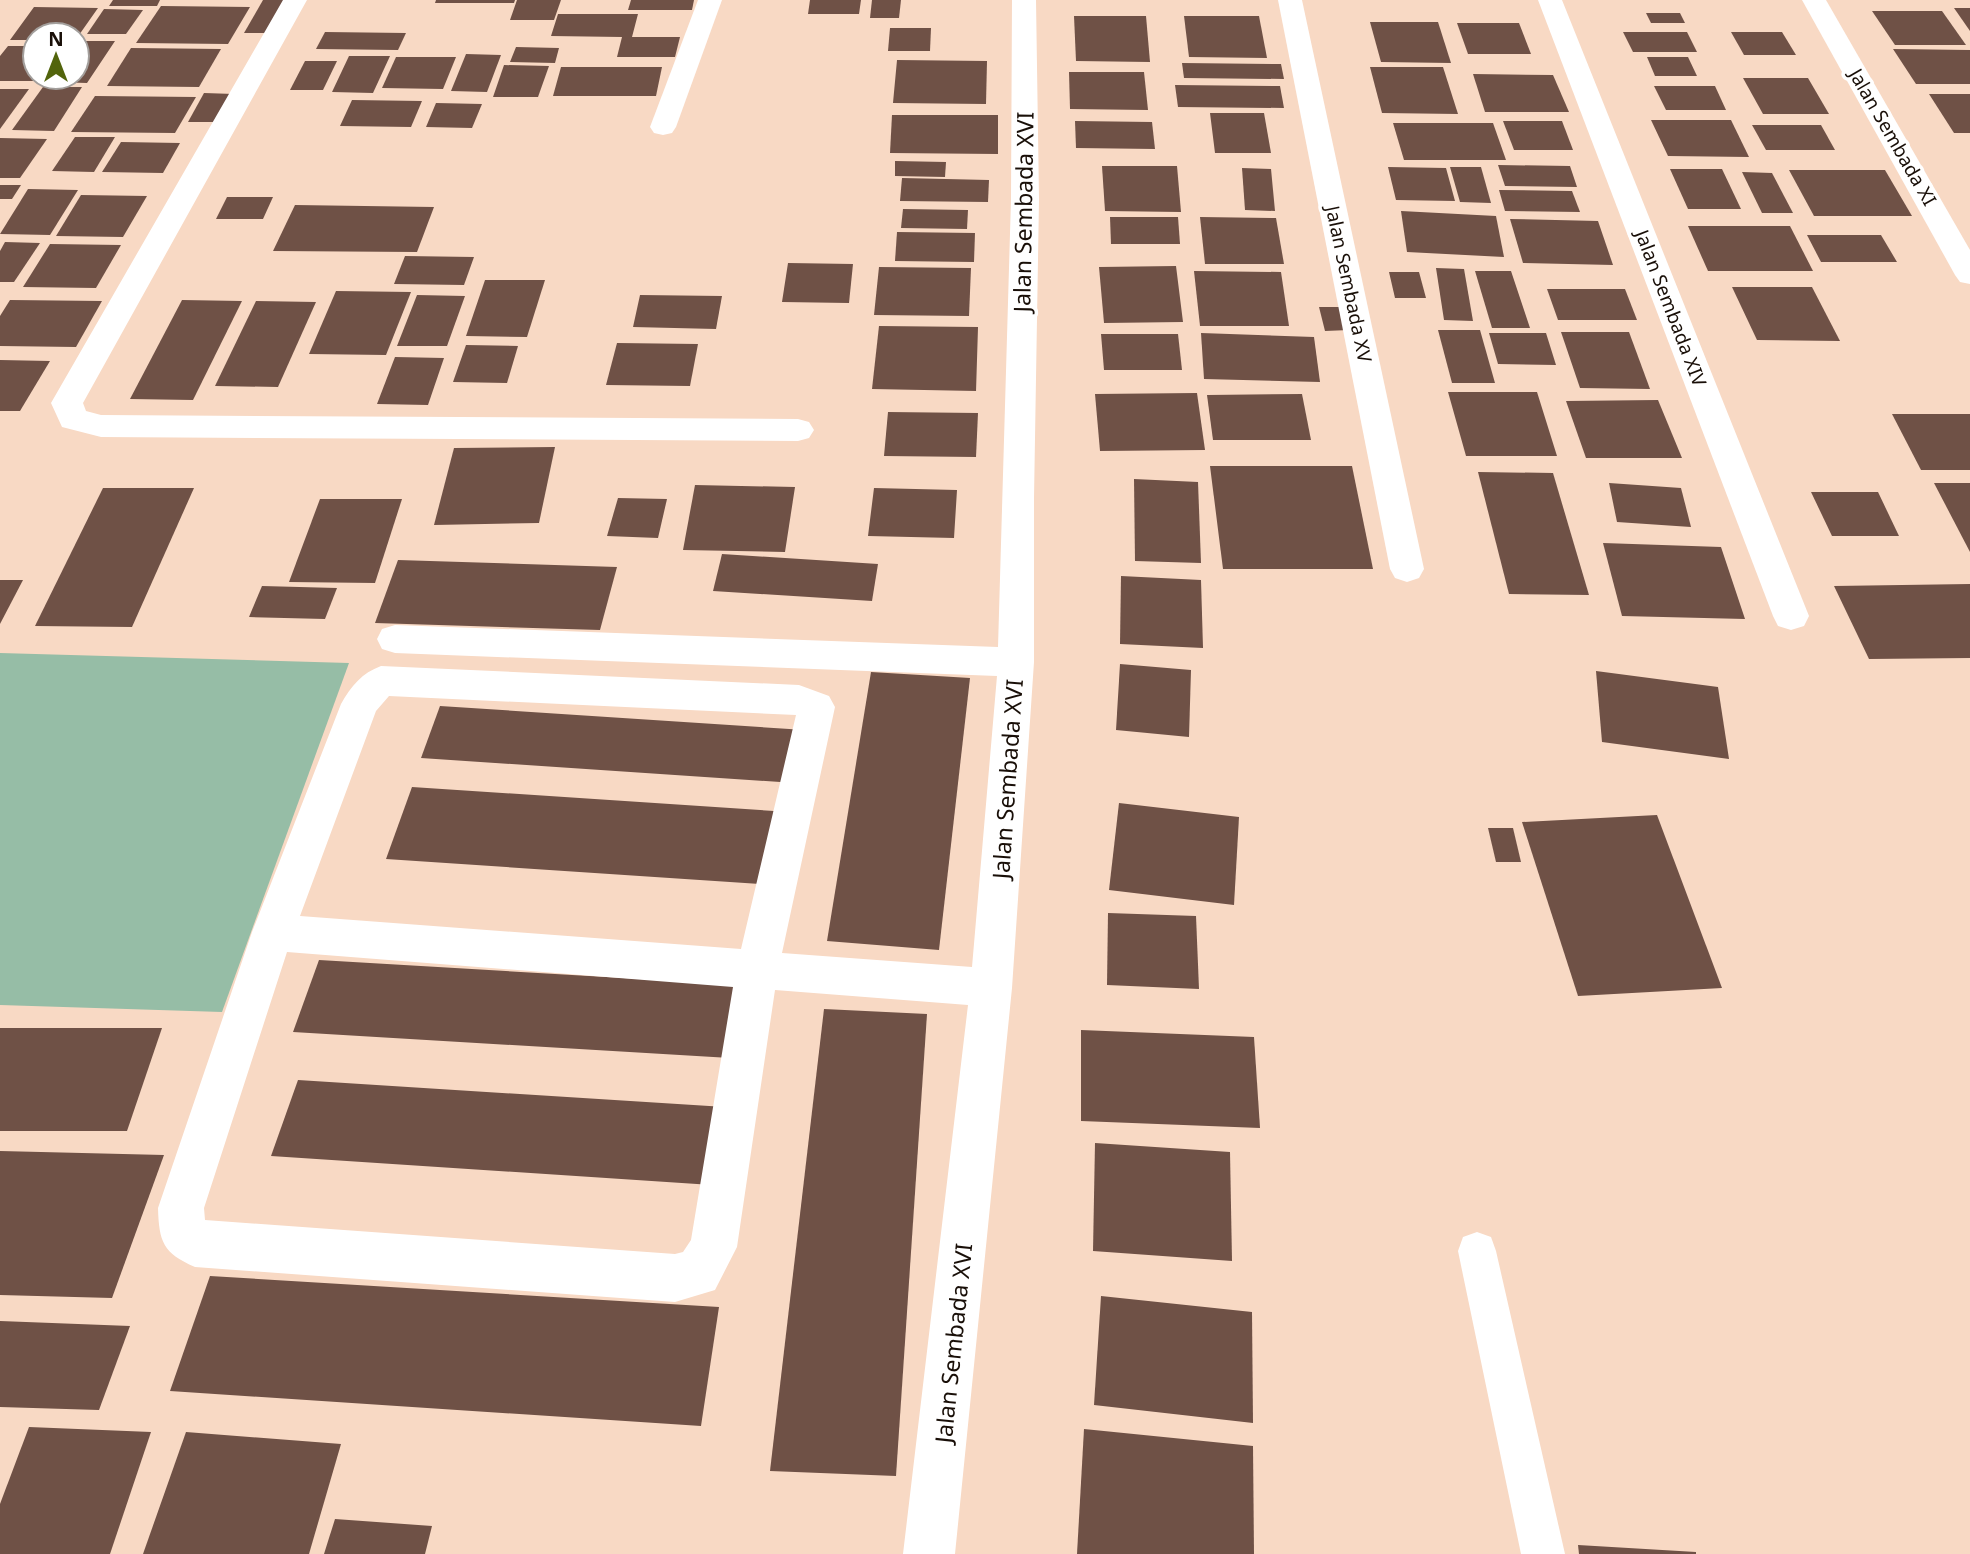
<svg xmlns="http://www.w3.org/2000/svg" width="1970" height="1554" viewBox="0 0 1970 1554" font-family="'Noto Sans',sans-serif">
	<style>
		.green { fill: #96bda6 }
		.building { fill: #6f5146 }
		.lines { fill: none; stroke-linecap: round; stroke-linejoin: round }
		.service { fill: #fff; fill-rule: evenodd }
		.minor { fill: #fff; fill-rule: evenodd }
		.labels { text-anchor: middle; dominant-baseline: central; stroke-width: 7; stroke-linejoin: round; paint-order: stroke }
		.far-street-label { font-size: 19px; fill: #190f08; stroke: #fff }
		.street-label { font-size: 23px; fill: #190f08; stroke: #fff }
	</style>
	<rect width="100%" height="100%" fill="#f8d9c4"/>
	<polygon class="green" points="0,653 349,663 222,1012 0,1005"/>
	<g class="building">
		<polygon points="113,0 160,0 157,6 109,6"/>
		<polygon points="263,0 289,0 270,33 244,33"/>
		<polygon points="436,0 515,0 514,3 435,3"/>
		<polygon points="517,0 561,0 554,20 510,20"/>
		<polygon points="631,0 694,0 692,10 628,10"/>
		<polygon points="810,0 861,0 859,14 808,14"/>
		<polygon points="872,0 901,0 899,18 870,18"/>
		<polygon points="161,6 250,7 228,44 136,43"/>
		<polygon points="34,7 98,8 79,35 35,35 35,40 10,40"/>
		<polygon points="1954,8 1970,8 1970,31"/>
		<polygon points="104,9 143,10 126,34 87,34"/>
		<polygon points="1872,11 1942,11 1966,45 1895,45"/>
		<polygon points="1646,13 1680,13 1685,23 1651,23"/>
		<polygon points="558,14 638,14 632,37 680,37 675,57 617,57 622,37 551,36"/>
		<polygon points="1074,16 1146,16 1150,62 1076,61"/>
		<polygon points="1184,16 1259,16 1267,58 1189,57"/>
		<polygon points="1370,22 1438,22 1451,63 1381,62"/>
		<polygon points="1457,23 1519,23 1531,54 1468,54"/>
		<polygon points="890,28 931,28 930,51 888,51"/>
		<polygon points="325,32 406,33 398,50 316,49"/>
		<polygon points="1623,32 1687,32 1697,52 1633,52"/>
		<polygon points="1731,32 1782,32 1796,55 1744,55"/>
		<polygon points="84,41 115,41 87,83 54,82 58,77 77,77 77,50"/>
		<polygon points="8,46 35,46 35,77 43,77 40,81 0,81 0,56"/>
		<polygon points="516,47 559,48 555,63 510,62"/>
		<polygon points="131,48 221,49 199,87 107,86"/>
		<polygon points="1893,49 1970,50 1970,84 1916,84"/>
		<polygon points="466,54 501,55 487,92 451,91"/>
		<polygon points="349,56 390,56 373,93 332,92"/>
		<polygon points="396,57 456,57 443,89 382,88"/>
		<polygon points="1647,57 1688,57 1697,76 1655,76"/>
		<polygon points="897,60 987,61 986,104 893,103"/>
		<polygon points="305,61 337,61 323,90 290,90"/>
		<polygon points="1182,63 1281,64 1284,79 1184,78"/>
		<polygon points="504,65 549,66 538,97 493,97"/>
		<polygon points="561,67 662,67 656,96 553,96"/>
		<polygon points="1370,67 1443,67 1458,114 1382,113"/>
		<polygon points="1069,72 1144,72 1148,110 1070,109"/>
		<polygon points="1473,74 1553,75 1569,112 1485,112"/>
		<polygon points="1743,78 1808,78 1829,114 1763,114"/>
		<polygon points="1175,85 1280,86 1284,108 1178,107"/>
		<polygon points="1654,86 1715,86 1726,110 1666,110"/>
		<polygon points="43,87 82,87 54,131 12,130"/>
		<polygon points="0,89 29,89 0,129"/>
		<polygon points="204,93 234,94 219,122 188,122"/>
		<polygon points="1929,94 1970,94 1970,133 1954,133"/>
		<polygon points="95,96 196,97 175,133 71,132"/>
		<polygon points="352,100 422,101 411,127 340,126"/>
		<polygon points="436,103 482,104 472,128 426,127"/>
		<polygon points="1210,113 1264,113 1271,153 1215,153"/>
		<polygon points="892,115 998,115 998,154 890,153"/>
		<polygon points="1651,120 1731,120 1749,157 1668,156"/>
		<polygon points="1075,121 1152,122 1155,149 1076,148"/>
		<polygon points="1503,121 1562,121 1573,150 1514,150"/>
		<polygon points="1393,123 1493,123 1506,160 1404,160"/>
		<polygon points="1752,125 1821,125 1835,150 1766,150"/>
		<polygon points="75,137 115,137 94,172 52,171"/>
		<polygon points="0,138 47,139 20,178 0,178"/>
		<polygon points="121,142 180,143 163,173 102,172"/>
		<polygon points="895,161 946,162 945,177 895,176"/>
		<polygon points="1498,165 1570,166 1577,187 1505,186"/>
		<polygon points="1102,166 1177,166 1181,212 1105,211"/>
		<polygon points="1388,167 1446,168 1455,201 1396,200"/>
		<polygon points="1450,167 1481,167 1491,203 1460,202"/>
		<polygon points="1242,168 1271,169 1275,211 1245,210"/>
		<polygon points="1670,169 1722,169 1741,209 1688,209"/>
		<polygon points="1789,170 1885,170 1912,216 1814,216"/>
		<polygon points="1742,172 1772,173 1793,213 1762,213"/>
		<polygon points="902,178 989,180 988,202 900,201"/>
		<polygon points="0,185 21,185 12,199 0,199"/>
		<polygon points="28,189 78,190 50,235 0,234"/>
		<polygon points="1499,190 1572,191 1580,212 1505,211"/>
		<polygon points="81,195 147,196 123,237 56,236"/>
		<polygon points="227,197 273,197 263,219 216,219"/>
		<polygon points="295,205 434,207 417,252 273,251"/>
		<polygon points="903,209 968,210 967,229 901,228"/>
		<polygon points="1401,211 1496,216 1504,257 1407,252"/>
		<polygon points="1110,217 1178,217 1180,244 1111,244"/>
		<polygon points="1200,217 1276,218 1284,264 1205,264"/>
		<polygon points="1510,219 1598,221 1613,265 1523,263"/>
		<polygon points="1688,226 1790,226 1813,271 1708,271"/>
		<polygon points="897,232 975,233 974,262 895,261"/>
		<polygon points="1807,235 1881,235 1897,262 1821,262"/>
		<polygon points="5,242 40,243 14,282 0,282 0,251"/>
		<polygon points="50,244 121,245 96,288 23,287"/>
		<polygon points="405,256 474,257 464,285 394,284"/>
		<polygon points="788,263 853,264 849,303 782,302"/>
		<polygon points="1176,266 1183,322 1104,323 1099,267"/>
		<polygon points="879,267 971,268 969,316 874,315"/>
		<polygon points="1436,268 1464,269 1473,321 1444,320"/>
		<polygon points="1194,271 1281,272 1289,326 1200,326"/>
		<polygon points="1475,271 1511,271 1530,328 1492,328"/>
		<polygon points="1389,272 1419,272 1426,298 1395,298"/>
		<polygon points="485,280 545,280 527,337 466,336"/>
		<polygon points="1732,287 1812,287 1840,341 1757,340"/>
		<polygon points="1547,289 1625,289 1637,320 1558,320"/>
		<polygon points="336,291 411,292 386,355 309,354"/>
		<polygon points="417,295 465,296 447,346 397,346"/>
		<polygon points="640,295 722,296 716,329 633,327"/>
		<polygon points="10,300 102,301 76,347 0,346 0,316"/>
		<polygon points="182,300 242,301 193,400 130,399"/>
		<polygon points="256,301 316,302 278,387 215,386"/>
		<polygon points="1319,307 1344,307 1349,330 1325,331"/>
		<polygon points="879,326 978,327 976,391 872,389"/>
		<polygon points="1438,330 1480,330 1495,383 1452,383"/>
		<polygon points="1561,332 1629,332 1650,389 1580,388"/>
		<polygon points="1201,333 1314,337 1320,382 1204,379"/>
		<polygon points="1489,333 1546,333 1556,365 1498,364"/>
		<polygon points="1101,334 1178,334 1182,370 1104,370"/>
		<polygon points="617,343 698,344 690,386 606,385"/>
		<polygon points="466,345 518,346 507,383 453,382"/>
		<polygon points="395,357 444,358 428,405 377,404"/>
		<polygon points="0,360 50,361 20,411 0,411"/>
		<polygon points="1448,392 1537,392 1557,456 1466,456"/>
		<polygon points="1197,393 1205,450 1100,451 1095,394"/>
		<polygon points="1302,394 1311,440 1213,440 1207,395"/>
		<polygon points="1658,400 1682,458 1586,458 1566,401"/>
		<polygon points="888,412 978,413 976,457 884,456"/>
		<polygon points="1892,414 1970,414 1970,470 1921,470"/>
		<polygon points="555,447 539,523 434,525 454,448"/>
		<polygon points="1210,466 1352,466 1373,569 1223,569"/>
		<polygon points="1478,472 1553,473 1589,595 1509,594"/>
		<polygon points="1134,479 1198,482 1201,563 1135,561"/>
		<polygon points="1609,483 1681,488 1691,527 1617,522"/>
		<polygon points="1934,483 1970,483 1970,552"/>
		<polygon points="695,485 795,487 785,552 683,550"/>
		<polygon points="103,488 194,488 132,627 35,626"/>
		<polygon points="874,488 957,490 954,538 868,536"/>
		<polygon points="1811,492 1878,492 1899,536 1832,536"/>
		<polygon points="618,498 667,499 658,538 607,536"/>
		<polygon points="320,499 402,499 375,583 289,582"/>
		<polygon points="1603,543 1721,547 1745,619 1622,616"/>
		<polygon points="722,554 878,564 872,601 713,591"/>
		<polygon points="398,560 617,567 600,630 375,623"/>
		<polygon points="1121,576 1201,580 1203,648 1120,644"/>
		<polygon points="0,580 23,580 0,624"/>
		<polygon points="1970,584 1970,658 1869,659 1834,586"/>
		<polygon points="262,586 337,588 325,619 249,617"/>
		<polygon points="1120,664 1191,670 1189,737 1116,730"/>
		<polygon points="1596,671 1718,687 1729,759 1602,742"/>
		<polygon points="871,672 970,678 939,950 827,941"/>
		<polygon points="440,706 805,730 795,783 421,758"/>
		<polygon points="412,787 774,811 760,884 386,859"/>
		<polygon points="1119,803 1239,817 1234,905 1109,890"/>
		<polygon points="1657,815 1722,988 1578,996 1522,822"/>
		<polygon points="1488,828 1513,828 1521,862 1496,862"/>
		<polygon points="1108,913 1196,916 1199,989 1107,985"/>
		<polygon points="319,960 743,985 730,1058 293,1032"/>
		<polygon points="824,1009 927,1014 896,1476 770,1471"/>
		<polygon points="0,1028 162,1028 127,1131 0,1131"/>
		<polygon points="1081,1030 1254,1037 1260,1128 1081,1121"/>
		<polygon points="298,1080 725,1107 712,1185 271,1156"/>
		<polygon points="1095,1143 1230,1152 1232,1261 1093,1251"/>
		<polygon points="0,1151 164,1155 112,1298 0,1295"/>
		<polygon points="210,1276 719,1307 701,1426 170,1391"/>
		<polygon points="1101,1296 1252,1312 1253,1423 1094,1405"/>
		<polygon points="0,1321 130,1326 99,1410 0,1407"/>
		<polygon points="29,1427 151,1432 110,1554 0,1554 0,1504"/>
		<polygon points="1084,1429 1253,1446 1254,1554 1077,1554"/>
		<polygon points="186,1432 341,1444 309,1554 143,1554"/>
		<polygon points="335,1519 432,1526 425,1554 324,1554"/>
		<polygon points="1578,1545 1696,1552 1696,1554 1579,1554"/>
	</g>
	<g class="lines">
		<polygon class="service" points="1477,1232 1491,1237 1496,1251 1565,1554 1521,1554 1458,1251 1463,1237"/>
		<g class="minor">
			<polygon points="283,0 307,0 83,403 86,411 101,415 798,419 809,422 814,430 809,438 798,441 101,437 62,427 51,403"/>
			<polygon points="698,0 722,0 676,127 672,133 663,135 654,133 650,127"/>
			<path d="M 1012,0 L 1036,0 L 1039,199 L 1034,498 L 1034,662 L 1012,988 L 955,1554 L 903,1554 L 968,1005 L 775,990 L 737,1247 L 715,1290 L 675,1302 L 195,1267 C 163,1253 159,1242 158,1208 L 252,932 L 341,704 C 351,686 362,673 381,666 L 799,685 L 829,696 L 835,707 L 782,953 L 972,967 L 997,676 L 395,653 L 382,649 L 377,639 L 382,629 L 395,625 L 998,647 L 1011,199 ZM 389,696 L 796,715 L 741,949 L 300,916 L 376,711 ZM 287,952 L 733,987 L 691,1240 L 683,1252 L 675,1254 L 205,1220 L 204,1208 Z"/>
			<polygon points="1278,0 1302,0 1424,569 1419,578 1407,582 1395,578 1390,569"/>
			<polygon points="1538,0 1562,0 1809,616 1804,626 1791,630 1778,626 1773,616"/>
			<polygon points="1802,0 1826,0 1970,250 1970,284 1960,282 1955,275"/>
		</g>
	</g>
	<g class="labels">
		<g class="far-street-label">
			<text transform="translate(1893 137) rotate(60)">Jalan Sembada XI</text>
			<text transform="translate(1349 284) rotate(78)">Jalan Sembada XV</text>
			<text transform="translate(1671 308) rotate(69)">Jalan Sembada XIV</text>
		</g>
		<g class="street-label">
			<text transform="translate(1023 212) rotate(-89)">Jalan Sembada XVI</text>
			<text transform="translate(1007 779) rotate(-86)">Jalan Sembada XVI</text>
			<text transform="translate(953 1343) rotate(-84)">Jalan Sembada XVI</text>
		</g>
	</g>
	<g transform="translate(56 56)"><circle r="33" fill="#ffffff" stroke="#a39f9c" stroke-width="2"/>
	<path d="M0-5L12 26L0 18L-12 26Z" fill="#52640c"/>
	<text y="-10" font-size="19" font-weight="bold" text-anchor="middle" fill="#190f08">N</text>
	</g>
</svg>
